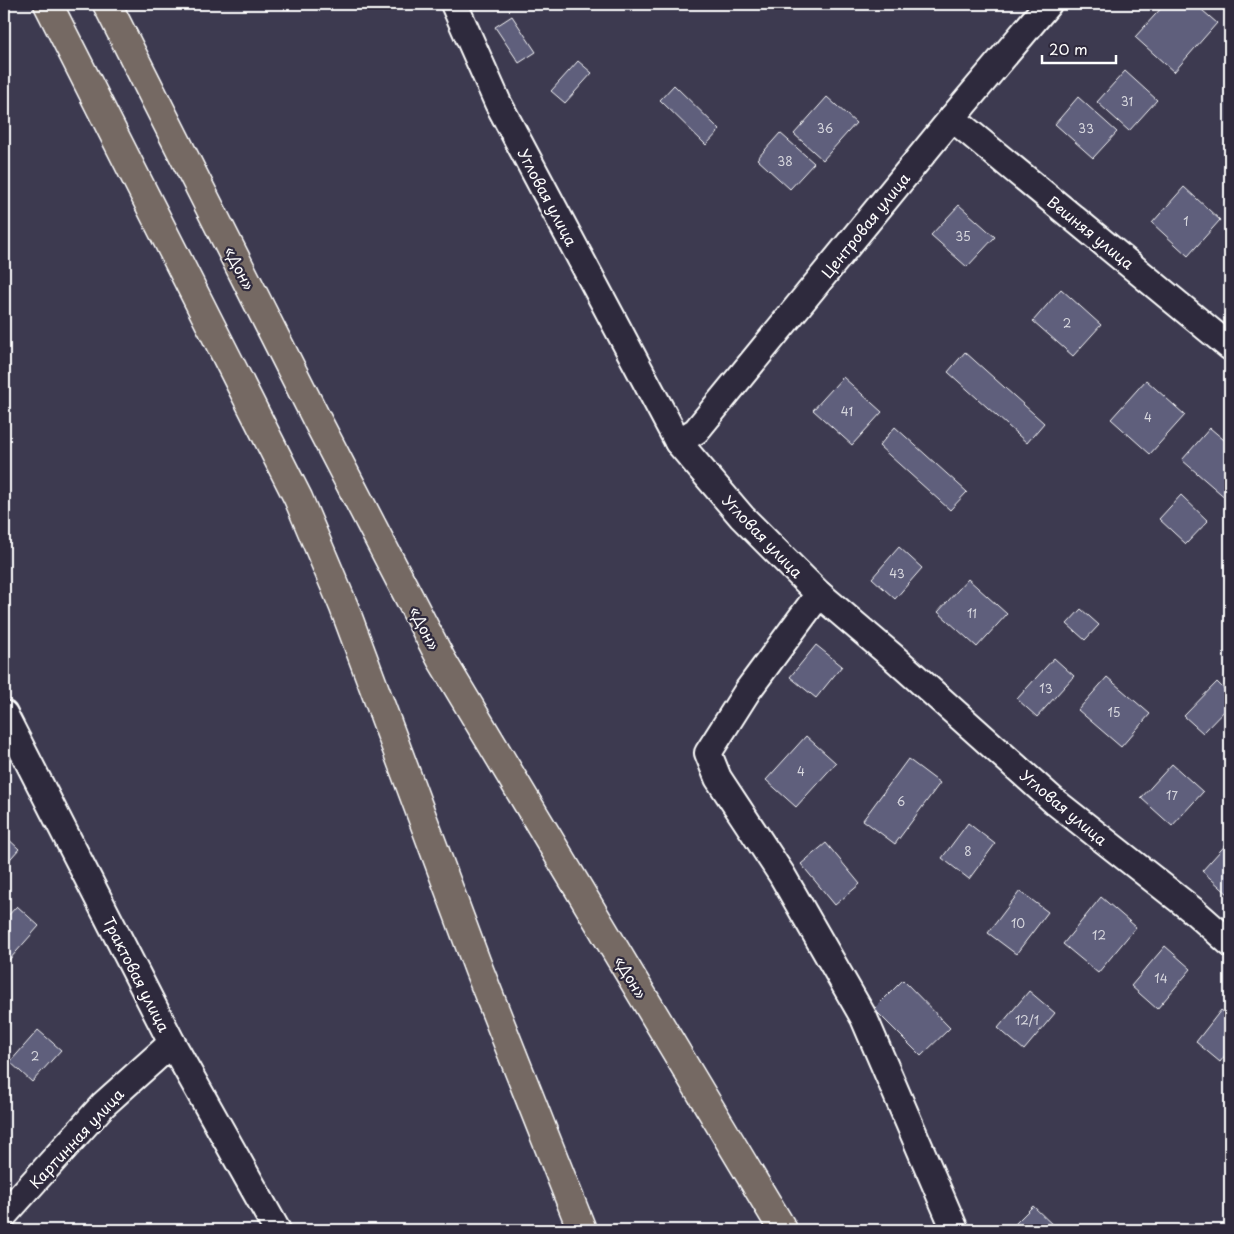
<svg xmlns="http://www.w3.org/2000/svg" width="1234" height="1234" viewBox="0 0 1234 1234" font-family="'Playpen Sans',sans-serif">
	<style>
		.building { fill: #5e5e7c; stroke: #fff }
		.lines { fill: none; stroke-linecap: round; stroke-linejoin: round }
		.minor-casing { stroke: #fff; stroke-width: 30 }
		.highway-casing { stroke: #fff; stroke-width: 31 }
		.minor { stroke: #2f2a3d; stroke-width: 26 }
		.highway { stroke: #756964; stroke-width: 28 }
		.labels { text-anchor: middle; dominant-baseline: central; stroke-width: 4.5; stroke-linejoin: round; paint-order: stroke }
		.number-label { font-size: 12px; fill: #d7d7de }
		.street-label { font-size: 15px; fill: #fff; stroke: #2f2a3d }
	</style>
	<rect width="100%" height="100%" fill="#3d3a50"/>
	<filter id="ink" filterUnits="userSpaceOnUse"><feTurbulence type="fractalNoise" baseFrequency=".02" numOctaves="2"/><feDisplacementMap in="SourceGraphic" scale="10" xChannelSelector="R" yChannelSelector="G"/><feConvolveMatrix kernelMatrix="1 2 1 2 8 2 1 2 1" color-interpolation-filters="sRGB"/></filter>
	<g filter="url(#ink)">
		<g class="building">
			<polygon points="1165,4 1195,4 1217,23 1174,72 1135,37"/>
			<polygon points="512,16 536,52 519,63 495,27"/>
			<polygon points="578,61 592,73 565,103 551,91"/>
			<polygon points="1125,71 1157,100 1129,131 1097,102"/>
			<polygon points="674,85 720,130 706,145 660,100"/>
			<polygon points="827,97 856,123 823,160 794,134"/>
			<polygon points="1078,97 1117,132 1093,158 1055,124"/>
			<polygon points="780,133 814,163 790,189 757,159"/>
			<polygon points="1184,187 1220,220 1188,256 1152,223"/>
			<polygon points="959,205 995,237 967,267 931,235"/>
			<polygon points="1061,289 1101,325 1073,356 1033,321"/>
			<polygon points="965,352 1044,423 1027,443 948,372"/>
			<polygon points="843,377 882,412 852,445 813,410"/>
			<polygon points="1146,380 1185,415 1150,454 1111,419"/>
			<polygon points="895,427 967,492 950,510 879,446"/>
			<polygon points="1210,428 1230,445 1230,497 1228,500 1182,460"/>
			<polygon points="1181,495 1208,521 1186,544 1159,519"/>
			<polygon points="899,547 922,568 895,599 872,578"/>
			<polygon points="968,579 1007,614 977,647 938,612"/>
			<polygon points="1081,609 1099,625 1085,640 1067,624"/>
			<polygon points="816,645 842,666 816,698 790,677"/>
			<polygon points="1054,658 1074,676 1037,717 1017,699"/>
			<polygon points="1107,677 1150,714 1121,747 1078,710"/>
			<polygon points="1217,682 1230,695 1230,705 1203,733 1184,716"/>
			<polygon points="806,736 836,763 796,807 766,780"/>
			<polygon points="908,759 940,783 895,844 863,820"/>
			<polygon points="1172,764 1203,792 1172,826 1141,798"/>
			<polygon points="968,823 995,844 969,879 942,858"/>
			<polygon points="4,835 19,849 4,866"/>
			<polygon points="1230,840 1230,894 1229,895 1202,871"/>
			<polygon points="826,843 860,884 835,905 801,864"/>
			<polygon points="1020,891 1048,912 1016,954 988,933"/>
			<polygon points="1101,897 1136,927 1098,973 1063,944"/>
			<polygon points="17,906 39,926 9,960 4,955 4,920"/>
			<polygon points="1165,946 1191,969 1157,1009 1131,986"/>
			<polygon points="903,980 950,1028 921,1056 874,1009"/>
			<polygon points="1029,991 1055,1013 1024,1050 998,1028"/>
			<polygon points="1221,1010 1230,1017 1230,1049 1220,1062 1196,1042"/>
			<polygon points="38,1030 61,1050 32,1082 10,1062"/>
			<polygon points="1033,1206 1058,1230 1009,1230"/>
		</g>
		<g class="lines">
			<defs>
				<g id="minor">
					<polyline points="454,4 498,103 678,442 742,517 819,594 892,656 1054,801 1195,912 1230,943"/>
					<polyline points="952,118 1230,347"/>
					<polyline points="678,442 696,431 952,118 1048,4"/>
					<polyline points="819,594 748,690 708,753 718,778 782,875 864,1018 955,1230"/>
					<polyline points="4,714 172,1043 277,1230"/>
					<polyline points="4,1215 103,1105 172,1043"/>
				</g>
				<g id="highway">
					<polyline points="48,4 298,498 344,607 479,970 582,1230"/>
					<polyline points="107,4 316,418 441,659 783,1230"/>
				</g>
			</defs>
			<use href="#minor" class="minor-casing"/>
			<use href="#highway" class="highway-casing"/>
			<use href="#minor" class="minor"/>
			<use href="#highway" class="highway"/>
		</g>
	</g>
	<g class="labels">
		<g class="number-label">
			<text x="1127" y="101">31</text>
			<text x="825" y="128">36</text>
			<text x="1086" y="128">33</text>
			<text x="785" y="161">38</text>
			<text x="1186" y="221">1</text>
			<text x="963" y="236">35</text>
			<text x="1067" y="323">2</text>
			<text x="847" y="411">41</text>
			<text x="1148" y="417">4</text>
			<text x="897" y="573">43</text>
			<text x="972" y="613">11</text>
			<text x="1046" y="688">13</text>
			<text x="1114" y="712">15</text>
			<text x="801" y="771">4</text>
			<text x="1172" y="795">17</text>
			<text x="901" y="801">6</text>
			<text x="968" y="851">8</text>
			<text x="1018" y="923">10</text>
			<text x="1099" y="935">12</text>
			<text x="1161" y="978">14</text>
			<text x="1027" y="1020">12/1</text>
			<text x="35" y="1056">2</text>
		</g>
		<g class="street-label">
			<text transform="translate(548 197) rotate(62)">Угловая улица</text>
			<text transform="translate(865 225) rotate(-51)">Центровая улица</text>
			<text transform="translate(1091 232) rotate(39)">Вешняя улица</text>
			<text transform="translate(240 268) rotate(63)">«Дон»</text>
			<text transform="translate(763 536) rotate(46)">Угловая улица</text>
			<text transform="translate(425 628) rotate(63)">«Дон»</text>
			<text transform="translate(1064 807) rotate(40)">Угловая улица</text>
			<text transform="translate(137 974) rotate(63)">Трактовая улица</text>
			<text transform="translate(631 977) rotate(59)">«Дон»</text>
			<text transform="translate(76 1138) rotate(-47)">Картинная улица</text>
		</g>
	</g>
	<rect width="1234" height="1234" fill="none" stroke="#2f2a3d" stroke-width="20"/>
	<rect x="10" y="10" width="1214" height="1214" fill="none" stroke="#fff" stroke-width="2" filter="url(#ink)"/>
	<path d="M1042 55v8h74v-8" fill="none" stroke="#ffffff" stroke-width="2.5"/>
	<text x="1049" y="55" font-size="15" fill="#ffffff" stroke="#2f2a3d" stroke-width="4" paint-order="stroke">20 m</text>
</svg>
